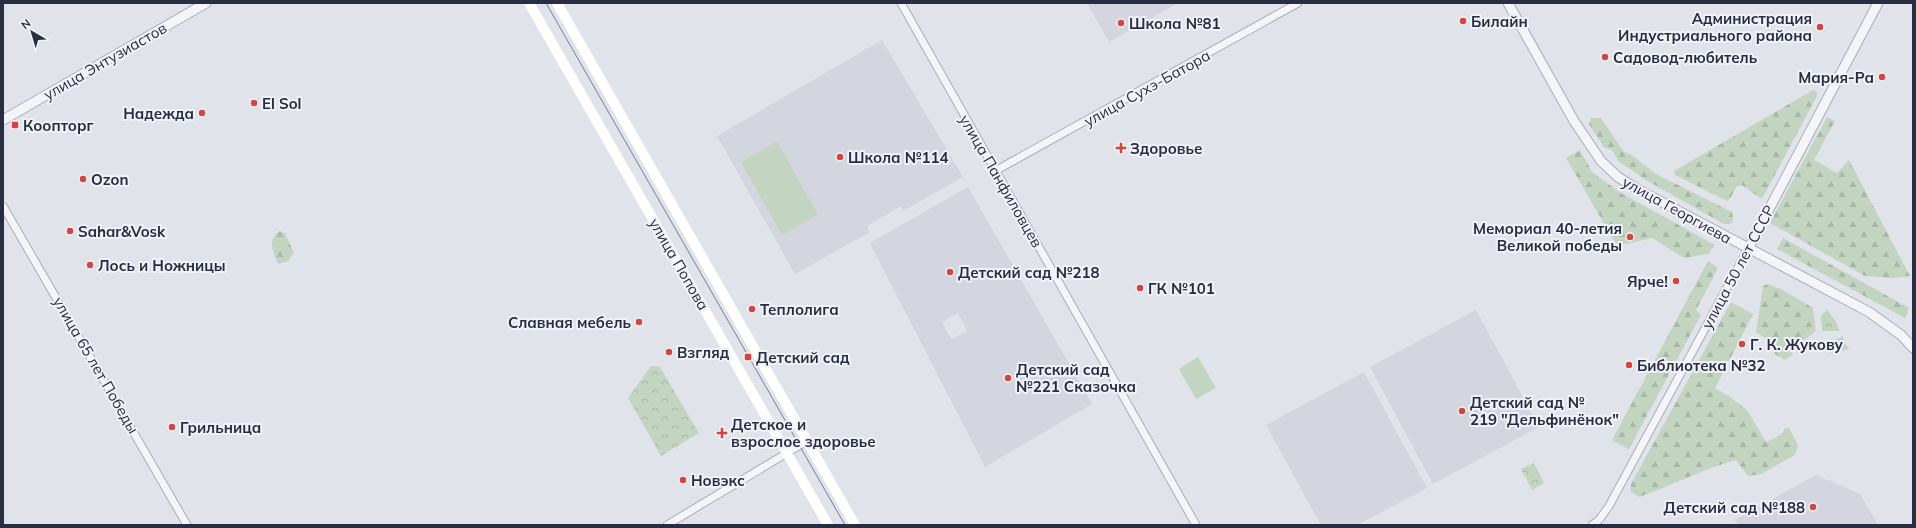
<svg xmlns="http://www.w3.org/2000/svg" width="1916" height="528" viewBox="0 0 1916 528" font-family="Mulish,sans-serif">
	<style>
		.built { fill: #d3d5df; fill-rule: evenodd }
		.grass { fill: url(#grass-tufts) }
		.forest { fill: url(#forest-firs) }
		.park { fill: url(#park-crowns) }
		.pitch { fill: #c3d5c1 }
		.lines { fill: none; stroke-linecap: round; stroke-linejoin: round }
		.minor-casing { stroke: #aaacb8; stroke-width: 9 }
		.tertiary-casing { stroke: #aaacb8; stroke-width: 11 }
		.minor { stroke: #f4f5f8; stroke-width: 7 }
		.tertiary { stroke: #f4f5f8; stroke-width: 9 }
		.secondary { stroke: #fff; stroke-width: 10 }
		.tram { stroke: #797f95; stroke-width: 1 }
		.poi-dot { fill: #d54540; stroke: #f1f2f8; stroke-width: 1.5 }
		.labels { text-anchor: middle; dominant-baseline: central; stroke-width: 4; stroke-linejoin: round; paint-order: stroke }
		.poi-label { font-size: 15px; font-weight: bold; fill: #282d43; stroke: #f1f2f8; text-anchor: start }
		.street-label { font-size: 15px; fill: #282d43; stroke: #f1f2f8 }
	</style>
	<defs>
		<pattern id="grass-tufts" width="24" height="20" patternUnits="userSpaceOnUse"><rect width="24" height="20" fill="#c3d5c1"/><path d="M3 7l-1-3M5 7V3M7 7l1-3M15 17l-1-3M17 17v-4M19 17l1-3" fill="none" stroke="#a8b7a7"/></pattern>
		<pattern id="forest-firs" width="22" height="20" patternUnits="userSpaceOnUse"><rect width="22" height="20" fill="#c3d5c1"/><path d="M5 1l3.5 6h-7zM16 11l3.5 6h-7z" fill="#a8b7a7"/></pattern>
		<pattern id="park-crowns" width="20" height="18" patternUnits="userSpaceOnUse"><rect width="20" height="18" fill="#c3d5c1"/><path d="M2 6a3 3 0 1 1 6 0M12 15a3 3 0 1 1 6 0" fill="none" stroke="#a8b7a7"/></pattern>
	</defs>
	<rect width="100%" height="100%" fill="#e1e3ea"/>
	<g class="built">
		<polygon points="1087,3 1178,3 1109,42"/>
		<polygon points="882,40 963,177 903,211 901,206 867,226 870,232 795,274 717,136"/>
		<path d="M 968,187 L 1092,404 L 985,467 L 870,243 ZM 958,313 L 967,331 L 951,339 L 942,322 Z"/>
		<polygon points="1476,310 1539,427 1433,484 1370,367"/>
		<polygon points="1364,372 1427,488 1357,525 1321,525 1266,425"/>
		<polygon points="1816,475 1860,494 1878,525 1738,525 1735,520"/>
	</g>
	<g class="grass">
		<polygon points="1827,310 1835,320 1840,331 1822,331 1821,315"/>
		<polygon points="1843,336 1844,342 1849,349 1830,353 1826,345"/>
	</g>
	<g class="forest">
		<polygon points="1813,90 1817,92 1817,96 1763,197 1760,198 1742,185 1736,187 1730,199 1727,201 1675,175 1674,171"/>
		<polygon points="1827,117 1835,121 1814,160 1837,173 1849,160 1910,276 1892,278 1865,276 1770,223"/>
		<polygon points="1591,118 1601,118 1624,152 1633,156 1656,174 1732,212 1733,219 1731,224 1724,224 1646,180 1618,161 1613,151 1604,147 1589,124"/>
		<polygon points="1580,150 1592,172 1621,193 1715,245 1708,254 1684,258 1652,238 1617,246 1566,158"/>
		<path d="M 279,231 L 285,233 L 294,253 L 288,261 L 278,264 C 273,252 267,241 279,231 Z"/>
		<polygon points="1783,238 1909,308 1905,318 1777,249"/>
		<polygon points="1708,261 1718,268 1696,310 1701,315 1629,449 1628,449 1612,440"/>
		<polygon points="1768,284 1783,290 1813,308 1816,331 1792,350 1792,355 1785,360 1775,354 1768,340 1756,332 1763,286"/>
		<path d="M 1731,302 L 1753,314 L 1715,388 L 1730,397 L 1747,410 L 1766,442 C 1774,439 1781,437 1785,428 L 1789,428 L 1798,445 L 1795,455 L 1761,474 L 1748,476 L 1736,460 C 1702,469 1672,486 1639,497 L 1631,492 L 1631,484 Z"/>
	</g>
	<g class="park">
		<polygon points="651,366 660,367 699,433 661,456 628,398"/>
		<polygon points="1534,463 1544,483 1532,490 1521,469"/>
	</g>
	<g class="pitch">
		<polygon points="777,141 818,215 782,235 741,162"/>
		<polygon points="1198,357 1216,388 1196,399 1179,369"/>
		<polygon points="1479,404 1486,417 1473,424 1466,412"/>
	</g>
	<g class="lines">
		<defs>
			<g id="minor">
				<polyline points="901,3 1196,525"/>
				<polyline points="995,171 1298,3"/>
				<polyline points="3,206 187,525"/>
				<polyline points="667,525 807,441"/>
				<polyline points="1592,525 1599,520 1609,506 1748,249"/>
			</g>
			<g id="tertiary">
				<polyline points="1508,3 1574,121 1601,161 1618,177 1637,189 1869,312 1901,335 1913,348"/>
				<polyline points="3,120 206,3"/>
				<polyline points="1748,249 1878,3"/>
			</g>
		</defs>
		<use href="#minor" class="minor-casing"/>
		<use href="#tertiary" class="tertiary-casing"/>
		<use href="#minor" class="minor"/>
		<use href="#tertiary" class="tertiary"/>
		<g class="secondary">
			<polyline points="529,3 828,525"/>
			<polyline points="557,3 855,525"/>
		</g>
		<polyline class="tram" points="546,3 845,525"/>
	</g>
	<g class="poi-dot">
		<circle cx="1463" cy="21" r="4"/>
		<circle cx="1121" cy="23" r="4"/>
		<circle cx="1820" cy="27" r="4"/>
		<circle cx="1605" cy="57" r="4"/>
		<circle cx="1882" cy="77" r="4"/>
		<circle cx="254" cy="103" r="4"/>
		<circle cx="202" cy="113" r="4"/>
		<rect x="11" y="121" width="8" height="8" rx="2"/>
		<path d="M1119 142h4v4h4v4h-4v4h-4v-4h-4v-4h4z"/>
		<circle cx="840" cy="157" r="4"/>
		<circle cx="83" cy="179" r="4"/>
		<circle cx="70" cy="231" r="4"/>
		<circle cx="1630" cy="237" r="4"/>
		<circle cx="90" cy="265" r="4"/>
		<circle cx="950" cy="272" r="4"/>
		<circle cx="1676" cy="281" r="4"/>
		<circle cx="1140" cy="288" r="4"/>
		<circle cx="752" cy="309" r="4"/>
		<circle cx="639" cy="322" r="4"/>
		<circle cx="1742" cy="344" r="4"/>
		<circle cx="669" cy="352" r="4"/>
		<rect x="744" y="353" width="8" height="8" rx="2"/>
		<circle cx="1629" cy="365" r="4"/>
		<circle cx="1008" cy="378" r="4"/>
		<circle cx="1462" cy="411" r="4"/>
		<circle cx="172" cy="427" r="4"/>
		<path d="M720 427h4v4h4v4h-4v4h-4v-4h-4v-4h4z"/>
		<circle cx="683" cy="480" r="4"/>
		<circle cx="1813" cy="507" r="4"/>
	</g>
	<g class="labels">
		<g class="poi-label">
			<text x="1812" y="18" text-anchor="end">Администрация<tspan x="1812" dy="17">Индустриального района</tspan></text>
			<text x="1471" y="21">Билайн</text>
			<text x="1129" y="23">Школа №81</text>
			<text x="1613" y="57">Садовод-любитель</text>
			<text x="1874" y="77" text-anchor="end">Мария-Ра</text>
			<text x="262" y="103">El Sol</text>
			<text x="194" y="113" text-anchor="end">Надежда</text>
			<text x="23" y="125">Коопторг</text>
			<text x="1130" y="148">Здоровье</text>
			<text x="848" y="157">Школа №114</text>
			<text x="91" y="179">Ozon</text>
			<text x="1622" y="228" text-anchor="end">Мемориал 40-летия<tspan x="1622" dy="17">Великой победы</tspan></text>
			<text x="78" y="231">Sahar&amp;Vosk</text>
			<text x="98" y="265">Лось и Ножницы</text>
			<text x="958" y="272">Детский сад №218</text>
			<text x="1668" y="281" text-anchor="end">Ярче!</text>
			<text x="1148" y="288">ГК №101</text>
			<text x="760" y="309">Теплолига</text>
			<text x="631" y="322" text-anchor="end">Славная мебель</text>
			<text x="1750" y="344">Г. К. Жукову</text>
			<text x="677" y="352">Взгляд</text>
			<text x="756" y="357">Детский сад</text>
			<text x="1637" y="365">Библиотека №32</text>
			<text x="1016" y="369">Детский сад<tspan x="1016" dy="17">№221 Сказочка</tspan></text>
			<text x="1470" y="402">Детский сад №<tspan x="1470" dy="17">219 "Дельфинёнок"</tspan></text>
			<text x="731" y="424">Детское и<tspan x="731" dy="17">взрослое здоровье</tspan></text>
			<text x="180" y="427">Грильница</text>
			<text x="691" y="480">Новэкс</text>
			<text x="1805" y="507" text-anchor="end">Детский сад №188</text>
		</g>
		<g class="street-label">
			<text transform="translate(105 61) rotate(-30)">улица Энтузиастов</text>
			<text transform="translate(1147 88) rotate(-29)">улица Сухэ-Батора</text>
			<text transform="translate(1001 181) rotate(60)">улица Панфиловцев</text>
			<text transform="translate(1677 210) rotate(29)">улица Георгиева</text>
			<text transform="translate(679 264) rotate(60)">улица Попова</text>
			<text transform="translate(1738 267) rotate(-62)">улица 50 лет СССР</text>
			<text transform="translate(96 365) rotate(60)">улица 65 лет Победы</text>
		</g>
	</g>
	<rect width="1916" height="528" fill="none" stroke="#282d43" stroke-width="8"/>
	<g transform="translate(32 32) rotate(322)" stroke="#f1f2f8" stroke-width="3" paint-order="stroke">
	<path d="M0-3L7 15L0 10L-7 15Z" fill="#282d43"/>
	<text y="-6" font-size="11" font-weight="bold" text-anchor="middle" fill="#282d43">N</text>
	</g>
</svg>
